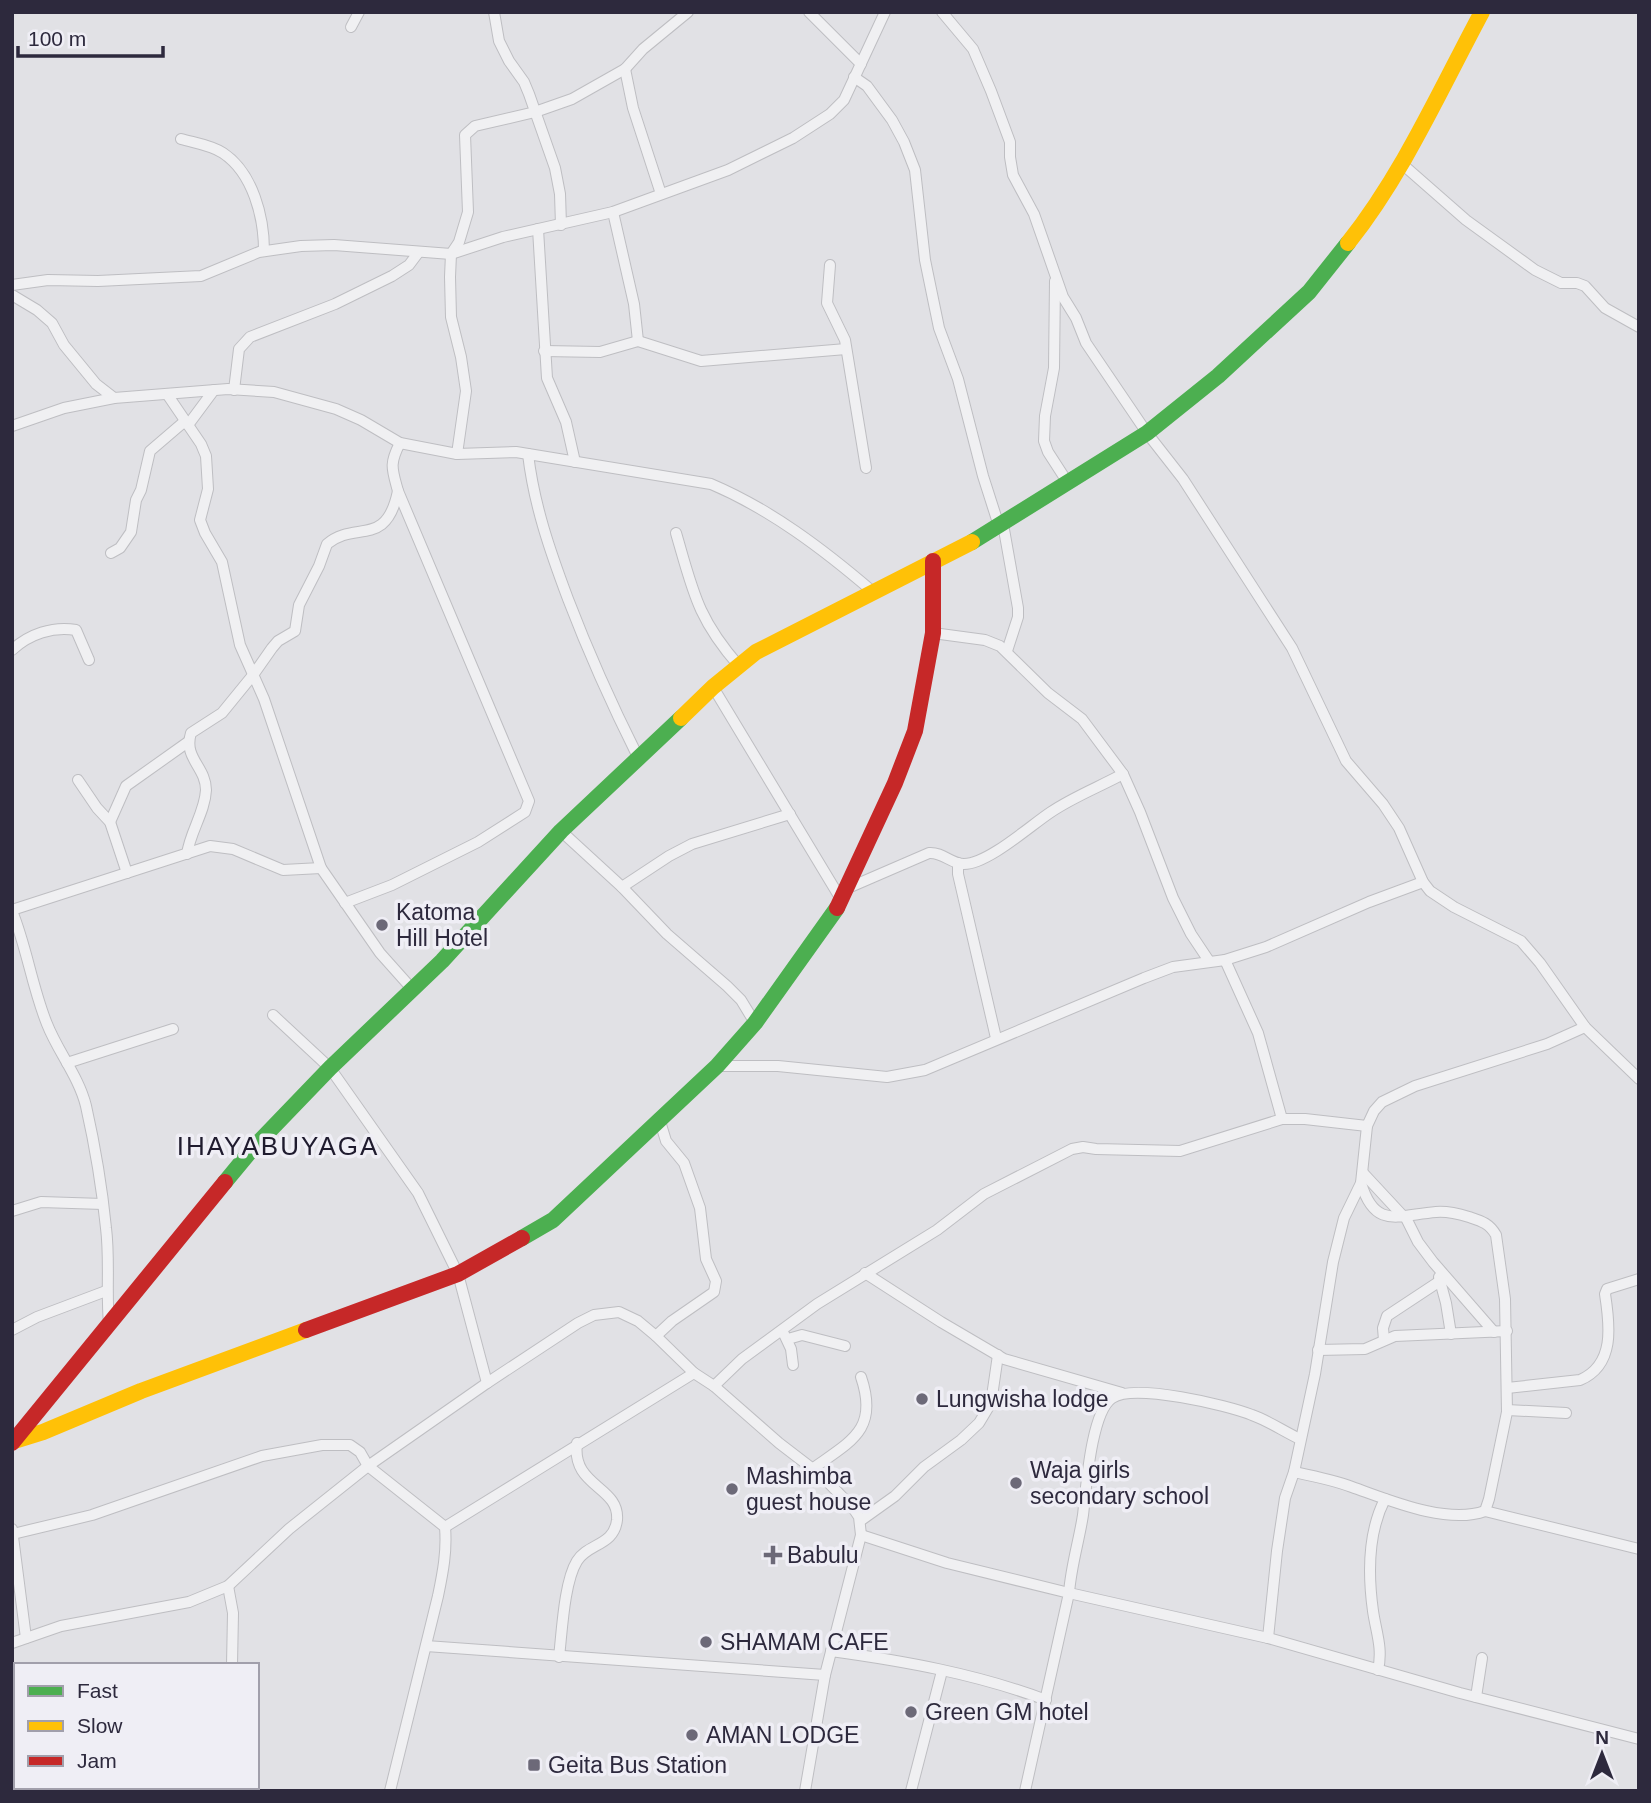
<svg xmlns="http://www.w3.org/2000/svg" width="1651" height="1803" viewBox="0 0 1651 1803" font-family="Arial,sans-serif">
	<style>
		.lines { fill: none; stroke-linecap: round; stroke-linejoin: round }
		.street-casing { stroke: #bebec2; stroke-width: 12 }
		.street { stroke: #f0f0f2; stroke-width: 10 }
		.fast { stroke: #4caf50; stroke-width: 16 }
		.slow { stroke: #ffc107; stroke-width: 16 }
		.jam { stroke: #c62828; stroke-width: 16 }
		.poi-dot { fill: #6c6978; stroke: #efeef5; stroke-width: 2.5 }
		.labels { text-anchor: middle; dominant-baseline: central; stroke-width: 7; stroke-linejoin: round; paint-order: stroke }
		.poi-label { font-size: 23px; fill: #2d293d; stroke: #efeef5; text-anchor: start }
		.quarter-label { font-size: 26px; letter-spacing: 2px; fill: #1f1b2e; stroke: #efeef5 }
	</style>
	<rect width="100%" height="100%" fill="#e1e1e5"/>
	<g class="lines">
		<defs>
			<g id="street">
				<polyline points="494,12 499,41 509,61 524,82 529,94 555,168 560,194 561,225"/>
				<polyline points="809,12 861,64"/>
				<polyline points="942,12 973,49 991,91 1010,142 1010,157 1013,175 1034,214 1063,297 1076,318 1086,343 1147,433 1183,479 1292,648 1346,761 1383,804 1399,828 1423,882 1430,891 1454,907 1521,941 1540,963 1585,1027 1639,1079"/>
				<polyline points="351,27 359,12"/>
				<polyline points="625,69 633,108 661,194"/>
				<polyline points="854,77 867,86 892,120 904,142 915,170 925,260 939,328 958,379 983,476 999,526"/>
				<path d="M 181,139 C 195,143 211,145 223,153 C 253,173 264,217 264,251"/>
				<polyline points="1401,163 1466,220 1535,270 1561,283 1577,283 1585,286 1605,308 1639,327"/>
				<polyline points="613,212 634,304 638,341"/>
				<polyline points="538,229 547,378 566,422 575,462"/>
				<polyline points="830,265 827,303 845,340 866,468"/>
				<polyline points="1055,281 1054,368 1045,416 1044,441 1048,452 1068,483"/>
				<polyline points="12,285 48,280 98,281 201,276 259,252 301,246 334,245 451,254 503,237 613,212 728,170 793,138 830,114 844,100 885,12"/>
				<polyline points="12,295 37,310 52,323 64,345 96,384 114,398"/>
				<polyline points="544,351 600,352 638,341 701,361 846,349"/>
				<polyline points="234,390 239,349 250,337 335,304 392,276 409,265 418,253"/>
				<polyline points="167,394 201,444 206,456 208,489 200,520 205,533 222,562 240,645 264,699 321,868 380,953 413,990"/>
				<polyline points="188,425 214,390"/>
				<path d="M 12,426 L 64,408 L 114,398 L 228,389 L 274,392 L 336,409 L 361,420 L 400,443 L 457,454 L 516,452 L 711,484 C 770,509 823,549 872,591"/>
				<polyline points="457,454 466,391 461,357 451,317 450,277 451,254 459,242 468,212 465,135 475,126 535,112 572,99 625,69 643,49 688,12"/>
				<path d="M 528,454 C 534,505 550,551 568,599 C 589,654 612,705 638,757"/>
				<polyline points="1003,524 1018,608 1018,617 1007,651"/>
				<path d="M 676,533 C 693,591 697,618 739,666"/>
				<polyline points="111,553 120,548 131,532 136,500 141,490 150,451 185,421"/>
				<polyline points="933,633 985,640 1000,646 1048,693 1082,719 1123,774 1140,812 1173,898 1191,934 1209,961"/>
				<path d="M 12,650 C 29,634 53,626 76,630 L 89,660"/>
				<polyline points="713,687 842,901"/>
				<polyline points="78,780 97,808 110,822 127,873"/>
				<polyline points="110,822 126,786 188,742"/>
				<polyline points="561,831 622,887 667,934 727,986 741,1000 755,1023"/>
				<path d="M 187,854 C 190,832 205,812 206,790 C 206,767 183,758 191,733 L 222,713 L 253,675 L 272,648 L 278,641 L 295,631 L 299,605 L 319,566 L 327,544 C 355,520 386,549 398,491"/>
				<polyline points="958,863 958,874 996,1038"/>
				<polyline points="622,887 669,856 692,844 790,814"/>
				<path d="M 848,888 L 929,853 C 943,852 951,864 964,864 C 988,864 1031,825 1051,812 C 1073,797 1099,787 1123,774"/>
				<path d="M 345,903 L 392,885 L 478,842 L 525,812 L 529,801 L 398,491 C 392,469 389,464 400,443"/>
				<polyline points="12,910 210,846 233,849 283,870 321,868"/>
				<path d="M 12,911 C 27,948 32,987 47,1024 C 58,1052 79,1077 86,1106 C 95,1146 102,1188 106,1228 C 110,1260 106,1292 109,1324"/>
				<polyline points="1225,960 1258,1033 1282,1119"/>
				<polyline points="273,1015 330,1068 418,1193 458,1274 487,1383"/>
				<polyline points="67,1063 173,1029"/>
				<polyline points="717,1066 778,1066 887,1077 925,1070 1144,978 1173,967 1225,960 1266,947 1369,902 1423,882"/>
				<polyline points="1363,1173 1403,1216"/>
				<polyline points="12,1211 41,1202 103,1204"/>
				<polyline points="1405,1216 1418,1242 1433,1262 1494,1332"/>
				<polyline points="865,1273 941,1322 1004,1359 1122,1393"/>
				<polyline points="1439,1277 1446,1303 1451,1334"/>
				<polyline points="12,1330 37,1317 106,1291"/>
				<polyline points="784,1334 791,1349 793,1365"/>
				<polyline points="656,1336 694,1373 714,1386 779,1443 822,1476 853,1508 859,1517 861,1535 825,1675 805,1791"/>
				<polyline points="788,1339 802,1335 845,1346"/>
				<polyline points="1384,1340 1383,1328 1387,1316 1440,1281"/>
				<polyline points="1318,1350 1365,1349 1395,1336 1507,1331"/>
				<polyline points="714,1386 742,1359 817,1304 937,1230 984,1194 1072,1149 1083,1147 1096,1149 1180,1151 1282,1119 1305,1119 1367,1126"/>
				<path d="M 1507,1388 L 1580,1380 C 1615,1365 1610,1326 1605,1294 L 1607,1289 L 1639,1279"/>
				<polyline points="1507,1410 1566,1413"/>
				<path d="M 1300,1439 C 1283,1431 1269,1421 1252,1415 C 1227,1405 1134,1383 1112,1398 C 1091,1412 1086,1490 1083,1515 C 1079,1541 1071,1566 1069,1593 L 1268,1638 L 1460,1693 L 1639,1739"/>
				<path d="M 812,1469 C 851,1441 879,1430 861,1377"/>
				<path d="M 1294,1472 C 1313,1476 1333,1480 1352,1487 C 1389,1500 1447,1525 1485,1511 L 1489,1499 L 1507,1412 L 1505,1299 L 1496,1235 C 1489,1223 1481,1221 1469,1217 C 1459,1214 1447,1211 1436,1212 C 1398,1215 1375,1230 1361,1183"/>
				<polyline points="1485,1511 1639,1549"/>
				<polyline points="860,1521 895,1496 924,1467 961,1440 979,1423 991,1403 998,1355"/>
				<polyline points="445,1527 694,1373"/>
				<polyline points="12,1529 26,1638"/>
				<path d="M 13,1534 L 92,1515 L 262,1456 L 322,1445 L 350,1445 L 360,1452 L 368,1466 L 445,1527 C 447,1551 443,1572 438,1596 L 390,1791"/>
				<polyline points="861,1535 947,1563 1069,1593 1025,1791"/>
				<polyline points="228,1586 233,1613 232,1665"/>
				<polyline points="1268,1638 1277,1551 1285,1498 1294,1472 1315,1374 1333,1262 1344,1218 1361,1183 1367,1126 1374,1111 1382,1102 1415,1086 1547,1044 1585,1027"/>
				<polyline points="12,1643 61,1626 189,1602 228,1586 289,1529 368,1466 487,1383 578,1323 594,1315 619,1312 638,1321 656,1336 672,1321 714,1292 716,1281 706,1259 700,1208 684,1163 666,1141 659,1118"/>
				<polyline points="426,1646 825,1675"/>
				<path d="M 831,1651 C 904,1661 977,1674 1046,1700"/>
				<path d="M 559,1657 C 562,1632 564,1582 577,1561 C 588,1543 614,1546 617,1520 C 620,1486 571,1487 577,1443"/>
				<path d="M 1378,1670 C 1383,1648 1376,1632 1373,1611 C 1368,1575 1368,1532 1385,1499"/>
				<polyline points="1476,1697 1482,1658"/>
				<polyline points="217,1791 218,1787"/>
				<polyline points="911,1791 942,1671"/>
			</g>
		</defs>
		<use href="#street" class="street-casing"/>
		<use href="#street" class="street"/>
		<g class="fast">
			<polyline points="972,542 1147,433 1218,376 1309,292 1348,243"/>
			<polyline points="225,1182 253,1148 330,1068 442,961 561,831 681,718"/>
			<polyline points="522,1238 553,1220 717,1066 755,1023 837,908"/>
		</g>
		<g class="slow">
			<path d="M 1348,243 C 1403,174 1440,90 1482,12"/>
			<polyline points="681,718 713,687 756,652 972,542"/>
			<polyline points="14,1441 43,1432 141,1391 306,1330"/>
		</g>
		<g class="jam">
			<polyline points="837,908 895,783 915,731 933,633 933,561"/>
			<polyline points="306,1330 458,1274 522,1238"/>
			<polyline points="12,1443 225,1182"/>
		</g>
	</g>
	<g class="poi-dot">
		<circle cx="382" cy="925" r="7"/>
		<circle cx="922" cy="1399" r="7"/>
		<circle cx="1016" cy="1483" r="7"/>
		<circle cx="732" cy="1489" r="7"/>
		<path d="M769.5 1544.5h7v7h7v7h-7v7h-7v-7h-7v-7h7z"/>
		<circle cx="706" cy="1642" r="7"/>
		<circle cx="911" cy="1712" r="7"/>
		<circle cx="692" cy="1735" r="7"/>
		<rect x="527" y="1758" width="14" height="14" rx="3.5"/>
	</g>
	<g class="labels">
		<g class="poi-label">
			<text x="396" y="912">Katoma<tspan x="396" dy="26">Hill Hotel</tspan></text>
			<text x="936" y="1399">Lungwisha lodge</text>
			<text x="1030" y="1470">Waja girls<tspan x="1030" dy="26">secondary school</tspan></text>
			<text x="746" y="1476">Mashimba<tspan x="746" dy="26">guest house</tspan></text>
			<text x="787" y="1555">Babulu</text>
			<text x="720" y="1642">SHAMAM CAFE</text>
			<text x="925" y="1712">Green GM hotel</text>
			<text x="706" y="1735">AMAN LODGE</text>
			<text x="548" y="1765">Geita Bus Station</text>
		</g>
		<g class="quarter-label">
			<text x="278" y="1146">IHAYABUYAGA</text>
		</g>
	</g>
	<rect width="1651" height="1803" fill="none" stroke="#2d293d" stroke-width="28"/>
	<rect x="14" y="1663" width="245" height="126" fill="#efeef5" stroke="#a19fab" stroke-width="2"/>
	<rect x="28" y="1686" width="35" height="10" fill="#4caf50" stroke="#a19fab" stroke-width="2"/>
	<text x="77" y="1698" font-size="21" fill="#2d293d">Fast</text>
	<rect x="28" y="1721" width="35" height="10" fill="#ffc107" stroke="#a19fab" stroke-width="2"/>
	<text x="77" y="1733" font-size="21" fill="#2d293d">Slow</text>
	<rect x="28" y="1756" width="35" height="10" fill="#c62828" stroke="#a19fab" stroke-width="2"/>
	<text x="77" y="1768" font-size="21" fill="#2d293d">Jam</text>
	<g transform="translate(1602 1754)" stroke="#efeef5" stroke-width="5" paint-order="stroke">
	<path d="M0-5L12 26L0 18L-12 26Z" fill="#2d293d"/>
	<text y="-10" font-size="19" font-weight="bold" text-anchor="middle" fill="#2d293d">N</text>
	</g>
	<path d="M18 46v10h145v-10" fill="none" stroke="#2d293d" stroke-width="3.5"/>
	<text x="28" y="46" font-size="21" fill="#2d293d" stroke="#efeef5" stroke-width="5" paint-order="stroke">100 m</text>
</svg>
